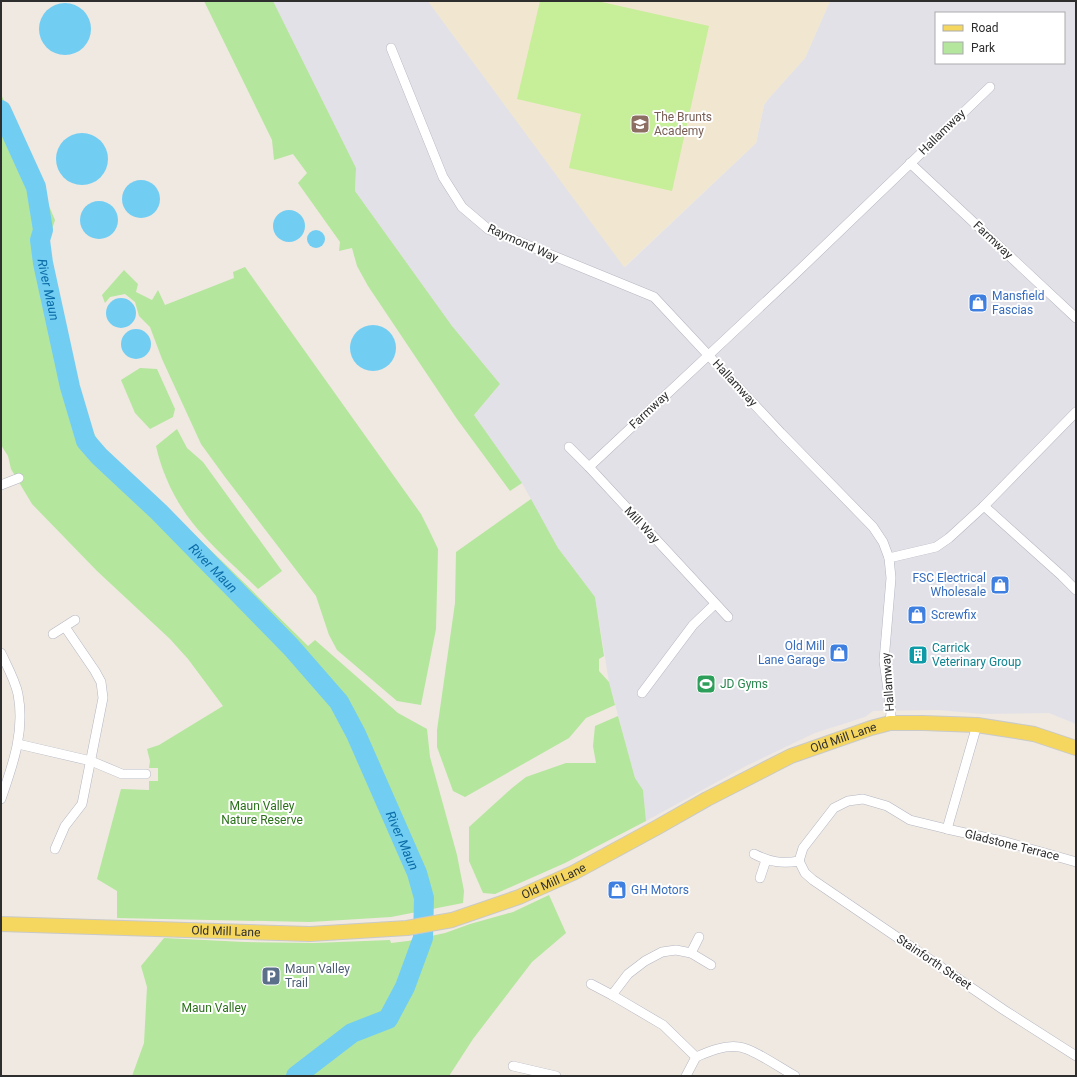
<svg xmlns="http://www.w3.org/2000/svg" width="1077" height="1077" viewBox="0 0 1077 1077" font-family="Roboto,sans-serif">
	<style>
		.industrial { fill: #e3e1e8; fill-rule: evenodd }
		.education { fill: #f1e7d0 }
		.green { fill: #b4e69d }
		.pitch { fill: #c7ee98 }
		.water { fill: #72cdf3 }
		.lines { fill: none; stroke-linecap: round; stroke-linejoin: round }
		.river { stroke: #72cdf3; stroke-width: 20 }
		.minor-casing { stroke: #b4b6c1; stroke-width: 10 }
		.primary-casing { stroke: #c9c9c9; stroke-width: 16 }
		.minor { stroke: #fff; stroke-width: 9 }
		.primary { stroke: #f5d760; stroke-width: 14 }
		.labels { text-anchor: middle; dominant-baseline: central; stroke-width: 4; stroke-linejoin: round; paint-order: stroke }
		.education-label { font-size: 12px; fill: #785e54; stroke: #fff; text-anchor: start }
		.street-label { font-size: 12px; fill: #2e2e2e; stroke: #fff }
		.shop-label { font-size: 12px; fill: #366cbe; stroke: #fff; text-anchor: start }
		.culture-label { font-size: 12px; fill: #0d838f; stroke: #fff; text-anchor: start }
		.leisure-label { font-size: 12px; fill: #27864d; stroke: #fff; text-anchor: start }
		.park-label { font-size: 12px; fill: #297019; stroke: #fff }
		.service-label { font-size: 12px; fill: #4e5e75; stroke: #fff; text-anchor: start }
		.water-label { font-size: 13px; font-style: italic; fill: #0a6ca6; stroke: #fff }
	</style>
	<rect width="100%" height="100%" fill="#efe9e1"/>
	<path class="industrial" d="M 273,1 L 428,1 L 625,267 L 756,143 L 764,105 L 769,98 L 805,58 L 830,1 L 1076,1 L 1076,724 L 1049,713 L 982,714 L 938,710 L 873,711 L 865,717 L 815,733 L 746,766 L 646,821 L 643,790 L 635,778 L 609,682 L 595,597 L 558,548 L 522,483 L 474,415 L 500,384 L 452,326 L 355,191 L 356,168 ZM 936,13 L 1064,13 L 1064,63 L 936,63 Z"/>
	<polygon class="education" points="428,1 830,1 805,58 769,98 764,105 756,143 624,267"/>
	<g class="green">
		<polygon points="204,1 273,1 356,168 355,191 452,326 500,384 474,415 522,483 510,491 457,419 368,286 357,266 352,248 339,251 340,242 298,183 307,173 293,154 274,160 272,140"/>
		<polygon points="1,94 55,220 45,251 88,423 100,444 224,563 308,646 315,640 398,713 427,729 430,757 457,855 464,891 463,903 391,917 310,922 117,918 117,891 97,879 121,789 149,790 149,781 158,781 158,768 149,768 150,761 147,749 159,745 223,706 188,659 170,639 97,571 32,504 11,469 8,456 1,445"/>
		<polygon points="245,267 421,514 429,530 438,549 436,629 421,705 397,701 337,650 329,635 316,596 225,477 201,444 162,359 150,327 139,316 135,302 125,294 110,297 105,303 102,295 124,270 138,284 136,292 152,300 158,290 165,305 234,278 233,272"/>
		<polygon points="140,368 157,369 175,409 173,417 150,429 135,413 121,380"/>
		<path d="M 177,429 L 187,448 L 203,462 L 282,571 L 258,589 C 240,571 220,554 203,535 C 180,511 163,478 156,446 Z"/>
		<polygon points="531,499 558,548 595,597 604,656 599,659 599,671 609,682 615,705 586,718 569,738 465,797 453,791 437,747 437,730 455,603 456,552"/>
		<polygon points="618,716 635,778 643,790 646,821 565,863 495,894 483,893 469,861 469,827 512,788 526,777 566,763 596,763 593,746 595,726"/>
		<polygon points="549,895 566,933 532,962 473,1039 449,1076 132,1076 144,1043 147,987 141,966 164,938 244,942 314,943 390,940 391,943 408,941 445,933 470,924 513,912"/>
	</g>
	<polygon class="pitch" points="540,1 597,1 709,26 672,191 569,168 581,114 517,99"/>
	<g class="water">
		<circle cx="65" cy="29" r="26"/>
		<circle cx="82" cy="159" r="26"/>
		<circle cx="141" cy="199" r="19"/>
		<circle cx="99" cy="220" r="19"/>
		<circle cx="289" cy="226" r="16"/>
		<circle cx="316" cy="239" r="9"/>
		<circle cx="121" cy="313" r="15"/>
		<circle cx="373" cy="348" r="23"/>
		<circle cx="136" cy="344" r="15"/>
	</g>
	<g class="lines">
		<path class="river" id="s1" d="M 1,110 L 36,187 L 43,230 L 40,240 L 43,263 L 70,387 L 86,441 L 99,456 L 159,512 L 291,647 L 339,702 L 356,734 L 417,873 L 424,898 L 423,938 L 405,987 L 388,1019 L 352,1033 L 296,1076"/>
		<defs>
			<g id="minor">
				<polyline points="391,48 443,177 462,207 488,229 654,297 781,433 873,527 883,542 889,558 891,578 884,661 891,712 890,723"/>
				<polyline points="910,163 1076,318"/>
				<polyline points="569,447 589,467 728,617"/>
				<polyline points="589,467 791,278 990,87"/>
				<polyline points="1,485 19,478"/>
				<polyline points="984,506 1076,412"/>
				<polyline points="889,558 936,547 949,538 984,506 1062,576 1076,590"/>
				<polyline points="53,634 75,620"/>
				<path d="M 1,653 C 7,666 15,680 18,694 C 25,732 13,764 1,799"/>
				<polyline points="642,693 693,625 715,604"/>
				<polyline points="18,744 91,761 122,774 146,774"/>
				<polyline points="947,829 1006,842 1076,862"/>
				<polyline points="55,849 65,826 82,804 103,698 101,682 95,671 65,627"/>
				<path d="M 754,854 C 770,862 782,864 799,861"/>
				<polyline points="799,861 805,873 813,880 1004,1010 1076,1056"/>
				<polyline points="799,861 803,848 834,808 848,801 863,799 887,806 910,820 947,829 977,725"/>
				<polyline points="760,878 766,860"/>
				<polyline points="691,953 711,965"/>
				<polyline points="591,984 612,995"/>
				<polyline points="696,1057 663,1025 612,995 628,974 645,961 662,952 676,950 691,953 699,937"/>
				<path d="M 696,1057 C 710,1051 724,1045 739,1047 C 752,1048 782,1069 795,1076"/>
				<polyline points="513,1066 556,1076"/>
				<polyline points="686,1076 696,1057"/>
			</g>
			<g id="primary">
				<path id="s2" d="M 1,924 L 310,934 L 407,928 L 452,920 L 519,897 L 573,873 L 656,828 L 707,799 L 791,756 L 871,728 L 890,723 L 923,723 L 977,725 L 1034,734 L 1076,748"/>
			</g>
		</defs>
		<use href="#minor" class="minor-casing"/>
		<use href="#primary" class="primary-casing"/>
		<use href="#minor" class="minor"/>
		<use href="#primary" class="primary"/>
	</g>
	<defs>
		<symbol id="school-square" viewBox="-11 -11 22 22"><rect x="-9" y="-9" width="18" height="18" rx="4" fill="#8d6e63" stroke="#fff"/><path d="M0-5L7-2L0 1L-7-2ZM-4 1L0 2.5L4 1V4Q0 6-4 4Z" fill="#fff"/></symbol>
		<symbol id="shop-square" viewBox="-11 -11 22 22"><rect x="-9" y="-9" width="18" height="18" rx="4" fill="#3f7fe0" stroke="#fff"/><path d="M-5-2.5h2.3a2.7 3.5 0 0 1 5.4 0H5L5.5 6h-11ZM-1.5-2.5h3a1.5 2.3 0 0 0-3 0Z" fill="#fff"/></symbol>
		<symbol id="building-square" viewBox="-11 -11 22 22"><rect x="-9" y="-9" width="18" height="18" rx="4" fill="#0f9aa8" stroke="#fff"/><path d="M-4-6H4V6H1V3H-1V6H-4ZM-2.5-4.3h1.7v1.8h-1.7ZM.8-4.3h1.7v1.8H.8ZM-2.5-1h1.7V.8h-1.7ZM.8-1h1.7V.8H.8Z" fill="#fff"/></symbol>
		<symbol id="stadium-square" viewBox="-11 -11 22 22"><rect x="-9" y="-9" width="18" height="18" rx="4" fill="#2e9e5b" stroke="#fff"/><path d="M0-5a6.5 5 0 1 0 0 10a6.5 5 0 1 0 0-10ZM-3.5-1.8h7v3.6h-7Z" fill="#fff"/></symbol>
		<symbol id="parking-square" viewBox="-11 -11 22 22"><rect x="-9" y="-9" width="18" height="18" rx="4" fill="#5c6f8a" stroke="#fff"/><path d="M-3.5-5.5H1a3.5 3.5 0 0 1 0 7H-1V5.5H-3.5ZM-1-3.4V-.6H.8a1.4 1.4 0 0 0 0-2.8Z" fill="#fff"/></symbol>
	</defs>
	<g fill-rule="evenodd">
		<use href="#school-square" x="629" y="113" width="22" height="22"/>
		<use href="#shop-square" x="967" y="292" width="22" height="22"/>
		<use href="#shop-square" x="989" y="574" width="22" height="22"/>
		<use href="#shop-square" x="906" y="604" width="22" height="22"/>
		<use href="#shop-square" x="828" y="642" width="22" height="22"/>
		<use href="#building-square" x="907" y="644" width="22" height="22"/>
		<use href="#stadium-square" x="695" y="673" width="22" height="22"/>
		<use href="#shop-square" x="606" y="879" width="22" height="22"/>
		<use href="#parking-square" x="260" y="965" width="22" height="22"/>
	</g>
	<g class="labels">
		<g class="education-label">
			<text x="654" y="117">The Brunts<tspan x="654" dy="14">Academy</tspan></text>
		</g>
		<g class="street-label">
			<text transform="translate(942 132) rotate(-44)">Hallamway</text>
			<text transform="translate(993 240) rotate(43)">Farmway</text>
			<text transform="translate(523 243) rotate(24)">Raymond Way</text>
			<text transform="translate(735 383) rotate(47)">Hallamway</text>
			<text transform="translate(649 410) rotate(-43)">Farmway</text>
			<text transform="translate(642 525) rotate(47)">Mill Way</text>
			<text transform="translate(888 682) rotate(-94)">Hallamway</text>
			<text stroke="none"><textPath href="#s2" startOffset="885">Old Mill Lane</textPath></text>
			<text transform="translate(1012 845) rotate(14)">Gladstone Terrace</text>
			<text stroke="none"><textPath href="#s2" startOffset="561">Old Mill Lane</textPath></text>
			<text stroke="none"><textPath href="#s2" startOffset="225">Old Mill Lane</textPath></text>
			<text transform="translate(934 962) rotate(34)">Stainforth Street</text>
		</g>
		<g class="shop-label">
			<text x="992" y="296">Mansfield<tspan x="992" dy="14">Fascias</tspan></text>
			<text x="986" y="578" text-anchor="end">FSC Electrical<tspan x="986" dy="14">Wholesale</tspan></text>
			<text x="931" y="615">Screwfix</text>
			<text x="825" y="646" text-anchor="end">Old Mill<tspan x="825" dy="14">Lane Garage</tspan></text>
			<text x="631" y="890">GH Motors</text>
		</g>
		<g class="culture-label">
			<text x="932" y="648">Carrick<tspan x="932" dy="14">Veterinary Group</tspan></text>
		</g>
		<g class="leisure-label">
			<text x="720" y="684">JD Gyms</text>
		</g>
		<g class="park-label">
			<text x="262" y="806">Maun Valley<tspan x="262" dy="14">Nature Reserve</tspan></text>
			<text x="214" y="1008">Maun Valley</text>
		</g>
		<g class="service-label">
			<text x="285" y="969">Maun Valley<tspan x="285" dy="14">Trail</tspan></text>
		</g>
		<g class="water-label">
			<text stroke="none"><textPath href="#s1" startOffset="189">River Maun</textPath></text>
			<text stroke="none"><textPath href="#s1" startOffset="525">River Maun</textPath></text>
			<text stroke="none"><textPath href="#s1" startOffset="861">River Maun</textPath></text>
		</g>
	</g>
	<rect width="1077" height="1077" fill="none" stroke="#2e2e2e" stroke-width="4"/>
	<rect x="935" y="12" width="130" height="52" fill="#ffffff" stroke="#ababab"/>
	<rect x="943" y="25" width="20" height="6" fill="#f5d760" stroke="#ababab"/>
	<text x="971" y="32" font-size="12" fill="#2e2e2e">Road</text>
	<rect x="943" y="42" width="20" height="12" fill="#b4e69d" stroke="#ababab"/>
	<text x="971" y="52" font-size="12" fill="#2e2e2e">Park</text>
</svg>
